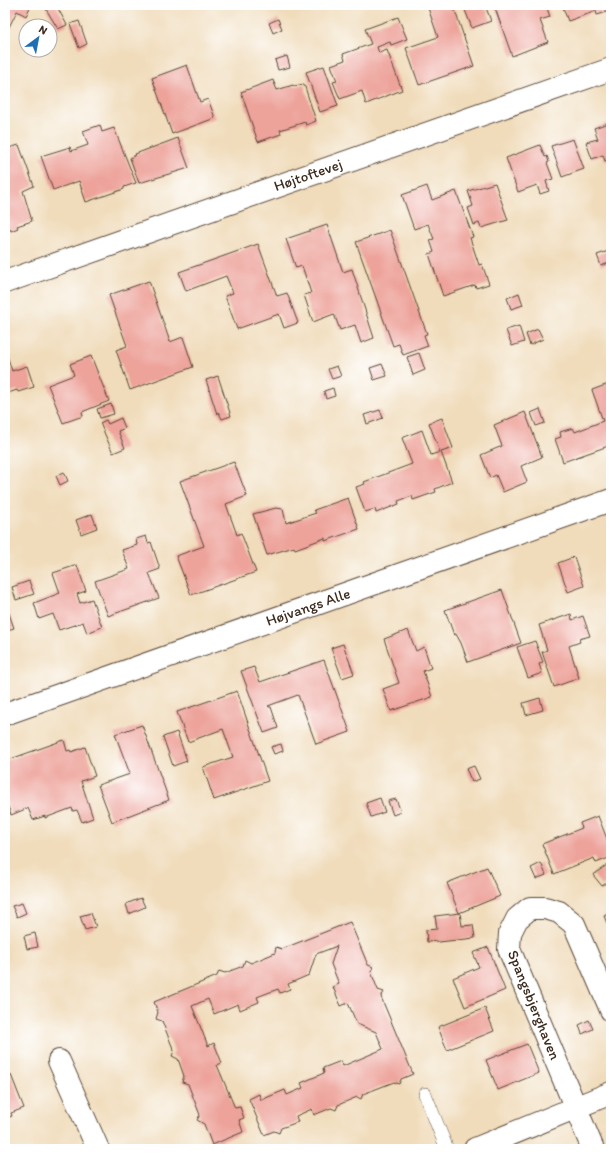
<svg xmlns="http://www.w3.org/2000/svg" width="616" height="1154" viewBox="0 0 616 1154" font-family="Itim,sans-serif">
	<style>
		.building { fill: #eda29a }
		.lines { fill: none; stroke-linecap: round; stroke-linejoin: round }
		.service-casing { stroke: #564535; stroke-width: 14 }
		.minor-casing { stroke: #564535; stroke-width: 24 }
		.service { stroke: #fff; stroke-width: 13 }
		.minor { stroke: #fff; stroke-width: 22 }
		.labels { text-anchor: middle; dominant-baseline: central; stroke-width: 3; stroke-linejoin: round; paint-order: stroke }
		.street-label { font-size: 15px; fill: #3b2a1e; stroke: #fff }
	</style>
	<rect width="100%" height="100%" fill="#fff"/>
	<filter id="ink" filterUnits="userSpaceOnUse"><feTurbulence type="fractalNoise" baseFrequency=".025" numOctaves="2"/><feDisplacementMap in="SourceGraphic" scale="8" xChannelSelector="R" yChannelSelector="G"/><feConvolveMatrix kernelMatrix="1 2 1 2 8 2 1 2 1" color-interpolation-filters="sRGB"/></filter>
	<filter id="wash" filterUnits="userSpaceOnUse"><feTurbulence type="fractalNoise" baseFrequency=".012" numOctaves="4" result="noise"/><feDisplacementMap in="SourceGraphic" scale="16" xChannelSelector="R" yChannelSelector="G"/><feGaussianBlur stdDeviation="0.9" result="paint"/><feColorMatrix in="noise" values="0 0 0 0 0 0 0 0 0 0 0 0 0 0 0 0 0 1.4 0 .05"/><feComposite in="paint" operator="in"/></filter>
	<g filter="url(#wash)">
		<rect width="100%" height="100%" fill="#f0dbba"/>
		<g id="blocks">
			<g class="building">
				<polygon points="5,5 31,5 26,16 17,11 7,31 5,30"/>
				<polygon points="53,5 56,5 67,25 58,29 46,9"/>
				<polygon points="427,5 453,5 474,66 419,85 406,48 438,37"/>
				<polygon points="463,5 485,5 491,21 472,28"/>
				<polygon points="494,5 546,5 550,17 540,20 548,42 512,56"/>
				<polygon points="562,5 611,5 611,6 605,8 607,12 597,15 596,11 568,21"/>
				<polygon points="398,17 407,39 391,45 390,42 377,47 379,53 387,50 402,90 366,104 362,91 340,99 333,82 337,81 331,65 345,60 343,54 371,44 365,29"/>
				<polygon points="278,19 282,29 273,33 269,23"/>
				<polygon points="79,21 87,44 79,48 70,24"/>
				<polygon points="287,56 290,67 278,70 275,60"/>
				<polygon points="187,65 200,102 208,99 215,118 172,134 152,78"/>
				<polygon points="324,66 338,106 320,112 306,72"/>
				<polygon points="273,80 277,90 293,85 294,86 304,84 316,121 306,125 305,122 280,130 281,134 258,142 241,92"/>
				<polygon points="611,122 611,159 605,161 603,155 592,159 586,142 598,139 594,128"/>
				<polygon points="100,125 102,132 114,128 136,183 124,187 124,189 86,202 79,181 53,190 41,156 70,147 71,151 88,145 83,131"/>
				<polygon points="178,138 189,168 139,183 130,158 136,155 135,154"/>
				<polygon points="573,139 584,169 562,177 551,146"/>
				<polygon points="19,145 34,186 23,191 32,221 17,226 18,228 11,231 10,228 5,230 5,178 10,176 5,160 5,149"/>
				<polygon points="540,145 545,157 547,156 549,162 547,163 553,179 546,181 549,191 540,194 537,185 518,192 506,158"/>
				<polygon points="495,183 508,220 481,228 479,223 474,225 468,208 473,206 468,191"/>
				<polygon points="427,186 432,200 456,191 473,237 470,238 479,265 482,264 489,284 476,288 475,285 443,296 429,254 434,252 430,240 434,239 428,224 414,229 402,195"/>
				<polygon points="327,225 343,272 352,269 374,338 361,343 355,325 340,330 334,314 313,322 304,295 311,293 302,266 296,268 286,239"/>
				<polygon points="390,230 427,334 424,335 428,346 403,355 399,344 393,346 356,242"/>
				<polygon points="258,244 277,296 287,293 298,323 284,328 279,314 237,329 225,296 233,293 226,276 186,291 179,272"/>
				<polygon points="611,250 611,262 601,266 597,255"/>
				<polygon points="149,281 170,342 183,337 193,367 130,390 116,350 127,346 109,295"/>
				<polygon points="519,293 523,305 511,309 507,298"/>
				<polygon points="519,326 524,342 512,346 506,330"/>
				<polygon points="538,329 543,339 530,345 526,334"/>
				<polygon points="5,349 12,371 27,366 34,387 18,392 17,390 5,394"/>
				<polygon points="419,353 425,370 413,375 407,357"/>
				<polygon points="91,356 109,401 82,412 83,416 63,423 48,385 74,375 70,364"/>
				<polygon points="382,364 387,376 374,380 370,368"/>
				<polygon points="337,366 341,376 332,379 328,369"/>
				<polygon points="218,376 231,416 222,419 219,413 217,414 206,380"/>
				<polygon points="611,383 611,445 563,462 555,439 561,437 560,432 573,428 575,432 603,421 592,390"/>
				<polygon points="333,388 335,396 326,399 324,391"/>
				<polygon points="111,404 114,414 100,418 97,409"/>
				<polygon points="540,409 545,423 536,426 531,413"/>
				<polygon points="380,410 383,418 367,424 364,415"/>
				<polygon points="525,412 542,457 521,466 527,482 503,492 496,475 490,478 481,455 502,446 494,425"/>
				<polygon points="121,418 125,428 118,431 125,448 113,453 100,423 106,420 108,424"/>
				<polygon points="442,418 453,448 441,452 452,482 435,489 436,492 413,500 412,496 398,501 399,504 376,513 375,509 365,512 356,487 365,484 364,482 412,464 402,438 422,430 431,455 440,452 429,423"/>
				<polygon points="234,462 247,496 226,504 237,535 241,533 256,572 191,595 176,556 204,546 180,481"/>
				<polygon points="64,472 68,481 60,485 56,476"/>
				<polygon points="348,498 359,529 325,541 325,538 295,549 294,547 267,555 253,514 276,508 283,509 286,523 316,513 314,510"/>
				<polygon points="92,514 97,528 81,534 76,520"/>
				<polygon points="146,536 148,543 151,542 160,569 149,573 159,598 108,616 95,581 129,569 122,550 137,545 136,539"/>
				<polygon points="574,557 584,586 568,592 558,563"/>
				<polygon points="77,565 86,591 77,594 80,603 92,599 102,627 87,633 83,622 59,630 53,614 39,619 34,603 60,593 53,573"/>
				<polygon points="29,581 34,594 16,600 12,587"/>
				<polygon points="502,590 521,643 468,662 461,643 456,634 454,635 445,610"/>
				<polygon points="5,602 14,628 5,631"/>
				<polygon points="571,614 572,620 583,616 590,636 579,639 580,642 569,646 579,678 554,687 542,652 547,650 539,625"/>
				<polygon points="408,630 416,651 424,647 431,668 423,671 432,697 391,711 383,689 399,683 384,639"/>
				<polygon points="535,641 543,662 539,664 542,673 528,678 517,647"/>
				<polygon points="343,644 354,674 342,678 331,648"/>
				<polygon points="324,660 350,732 316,744 298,695 268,706 269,707 271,707 278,728 264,733 241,671 254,667 260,682"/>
				<polygon points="237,691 268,781 214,800 203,767 233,757 223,729 188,742 177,712"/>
				<polygon points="540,698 543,710 526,715 523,703"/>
				<polygon points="142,725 169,800 112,822 98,785 130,774 115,734"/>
				<polygon points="177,732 187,761 173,766 163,737"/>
				<polygon points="64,740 67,751 70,750 71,752 85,747 95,776 81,781 93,818 82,822 77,810 73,811 72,808 45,818 45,816 33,820 28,808 11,815 5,798 5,761"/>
				<polygon points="281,744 283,751 274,754 271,747"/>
				<polygon points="474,766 480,779 472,782 466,769"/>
				<polygon points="380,798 385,812 371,817 366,803"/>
				<polygon points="396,799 401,812 393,815 388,801"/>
				<polygon points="598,816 611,849 611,857 596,863 594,858 554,874 542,844 582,828 580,823"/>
				<polygon points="611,862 611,879 602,886 593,875"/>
				<polygon points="541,863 546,875 536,879 531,868"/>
				<polygon points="487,867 500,896 459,913 447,883"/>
				<polygon points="141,898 145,907 129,914 126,904"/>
				<polygon points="22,903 26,913 17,917 12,906"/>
				<polygon points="91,913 96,927 85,930 80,916"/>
				<polygon points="460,913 462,926 473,925 475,938 439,942 438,941 427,942 426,930 437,929 435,916"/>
				<polygon points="611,913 611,933 604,916"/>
				<polygon points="350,922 368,965 373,967 371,972 378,990 384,992 381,997 413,1074 401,1079 399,1084 394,1082 363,1094 361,1099 357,1097 338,1105 336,1110 331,1108 314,1115 312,1109 296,1116 298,1122 281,1128 279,1133 274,1131 264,1135 249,1099 259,1094 261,1100 285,1090 287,1095 303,1088 301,1083 324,1073 323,1068 341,1061 343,1066 383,1049 376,1032 357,1024 348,1003 341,1006 333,987 339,984 331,964 337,946 316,954 309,975 288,984 290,989 280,993 278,989 257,997 259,1002 240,1010 238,1004 214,1014 208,999 192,1006 208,1046 214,1043 222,1063 217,1065 235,1108 240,1107 244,1118 239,1120 243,1132 212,1145 204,1124 197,1120 200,1115 188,1084 182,1082 184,1076 178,1059 172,1056 174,1051 162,1021 156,1019 158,1012 154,1002 217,976 219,971 225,973 243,966 245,960 251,963 275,953 276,947 282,949"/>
				<polygon points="35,933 38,947 27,949 24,936"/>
				<polygon points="488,947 505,990 465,1007 453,978 479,967 473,953"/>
				<polygon points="485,1008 494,1031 447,1050 438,1027"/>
				<polygon points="589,1020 593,1029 582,1034 579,1025"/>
				<polygon points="527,1044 539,1073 498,1090 486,1060"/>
				<polygon points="11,1075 24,1108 11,1113 12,1116 5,1119 5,1078"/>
			</g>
		</g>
	</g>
	<g filter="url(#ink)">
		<use href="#blocks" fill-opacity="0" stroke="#564535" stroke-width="1"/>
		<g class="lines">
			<defs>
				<polyline id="service" points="425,1094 447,1149"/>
				<g id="minor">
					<polyline points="5,282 611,69"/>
					<polyline points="5,714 611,500"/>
					<polyline points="59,1061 98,1149"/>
					<polyline points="475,1149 611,1093"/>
					<polyline points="593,1149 509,949 510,933 517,919 530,908 545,908 559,912 574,924 611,1010"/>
				</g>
			</defs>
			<use href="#service" class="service-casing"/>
			<use href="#minor" class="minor-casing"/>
			<use href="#service" class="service"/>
			<use href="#minor" class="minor"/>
		</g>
	</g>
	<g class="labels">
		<g class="street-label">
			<text transform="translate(308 175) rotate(-19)">Højtoftevej</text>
			<text transform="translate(308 607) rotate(-19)">Højvangs Alle</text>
			<text transform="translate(534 1005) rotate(68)">Spangsbjerghaven</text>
		</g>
	</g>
	<rect width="616" height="1154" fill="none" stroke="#fff" stroke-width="20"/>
	<g transform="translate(38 38) rotate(32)"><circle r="19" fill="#ffffff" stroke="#b1aaa5"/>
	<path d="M0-3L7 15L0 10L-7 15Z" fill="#1f6fb2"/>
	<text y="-6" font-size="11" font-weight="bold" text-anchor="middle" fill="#3b2a1e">N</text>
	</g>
</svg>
